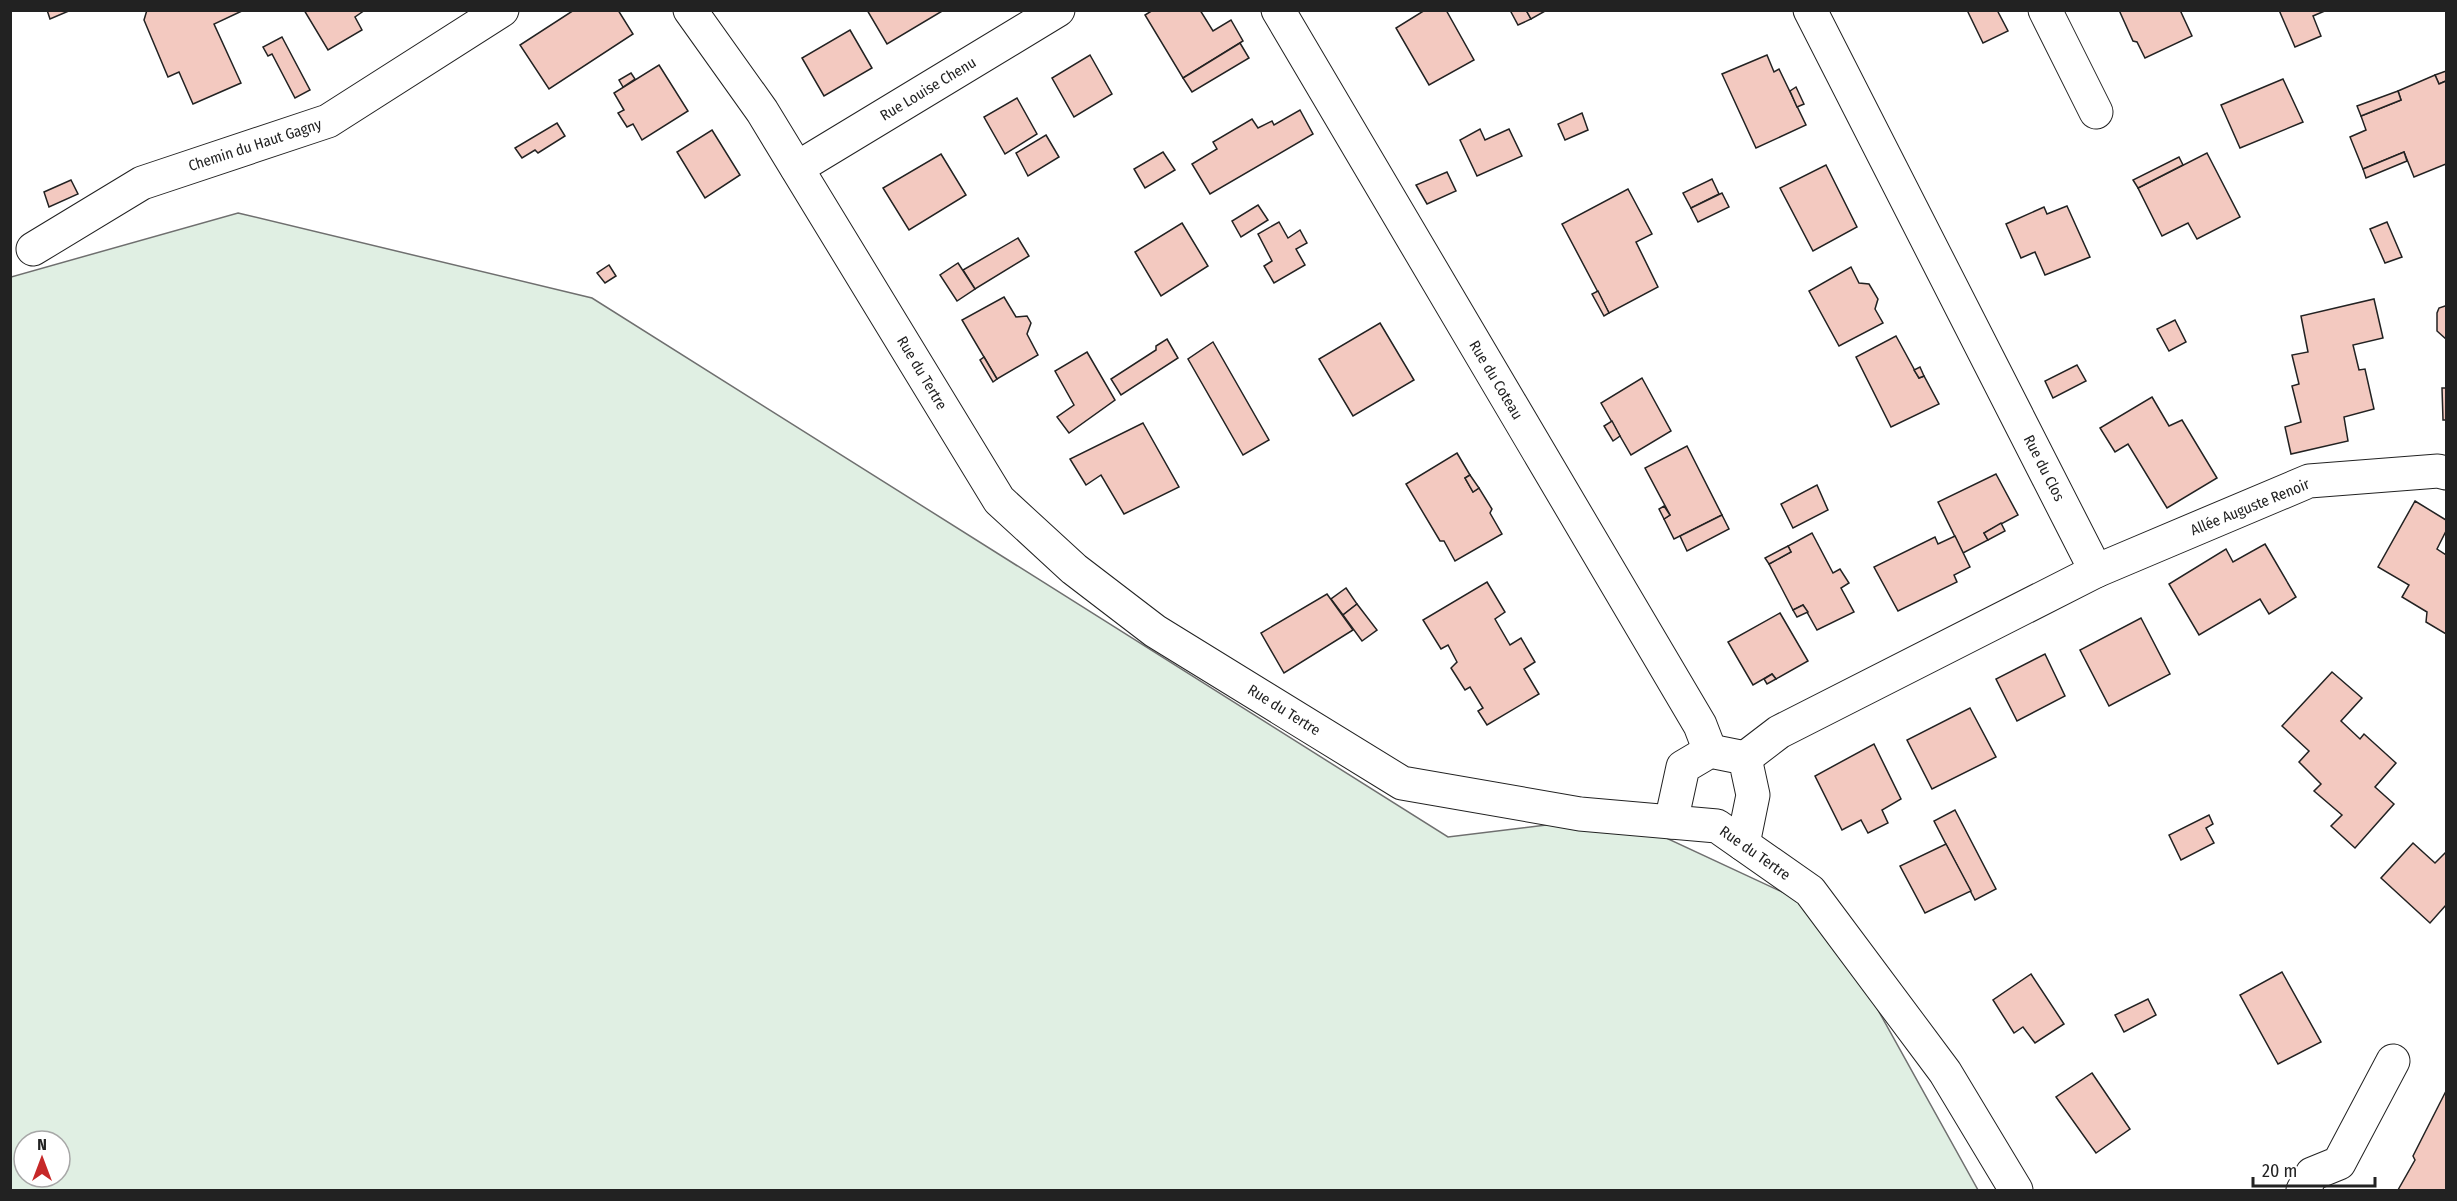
<svg xmlns="http://www.w3.org/2000/svg" width="2457" height="1201" viewBox="0 0 2457 1201" font-family="'Fira Sans Condensed',sans-serif">
	<style>
		.green { fill: #e0efe3; stroke: #6f6f6f; stroke-width: 1.5; fill-rule: evenodd }
		.building { fill: #f3c9c0; stroke: #222; stroke-width: 1.5 }
		.lines { fill: none; stroke-linecap: round; stroke-linejoin: round }
		.minor-casing { stroke: #222; stroke-width: 35 }
		.minor { stroke: #fff; stroke-width: 33 }
		.labels { text-anchor: middle; dominant-baseline: central; stroke-width: 4.5; stroke-linejoin: round; paint-order: stroke }
		.street-label { font-size: 15px; fill: #222; stroke: #fff }
	</style>
	<rect width="100%" height="100%" fill="#fff"/>
	<path class="green" d="M 238,213 L 592,298 L 1448,837 L 1619,816 L 1823,911 L 1978,1190 L 11,1190 L 11,277 ZM 24,1141 L 60,1141 L 60,1177 L 24,1177 Z"/>
	<g class="building">
		<polygon points="47,10 71,10 50,19"/>
		<polygon points="147,10 244,10 214,24 241,83 193,104 179,72 168,77 144,20"/>
		<polygon points="304,10 365,10 355,17 362,30 328,50"/>
		<polygon points="574,10 618,10 633,34 549,89 520,45"/>
		<polygon points="867,10 944,10 887,44"/>
		<polygon points="1153,10 1200,10 1213,31 1231,20 1243,41 1183,78 1145,15"/>
		<polygon points="1425,10 1446,10 1474,60 1429,85 1396,28"/>
		<polygon points="1510,10 1526,10 1531,19 1518,25"/>
		<polygon points="1526,10 1547,10 1531,19"/>
		<polygon points="1967,10 1997,10 2008,31 1983,43"/>
		<polygon points="2119,10 2180,10 2192,36 2145,58 2137,42 2133,41"/>
		<polygon points="2279,10 2327,10 2313,16 2321,36 2295,47"/>
		<polygon points="850,30 872,68 824,96 802,58"/>
		<polygon points="282,37 310,90 295,98 272,54 268,56 263,47"/>
		<polygon points="1240,43 1249,58 1192,92 1183,78"/>
		<polygon points="1090,55 1112,94 1074,117 1052,78"/>
		<polygon points="1767,55 1774,72 1779,69 1806,125 1756,148 1722,74"/>
		<polygon points="659,65 688,111 642,140 633,124 627,127 618,113 624,110 614,93"/>
		<polygon points="2446,71 2446,81 2439,84 2435,75"/>
		<polygon points="631,73 635,79 623,87 619,80"/>
		<polygon points="2435,75 2439,84 2446,81 2446,164 2414,177 2404,152 2363,169 2350,137 2366,130 2361,116 2401,100 2398,91"/>
		<polygon points="2283,79 2303,122 2240,148 2221,105"/>
		<polygon points="1796,87 1804,104 1797,107 1790,91"/>
		<polygon points="2398,91 2401,100 2361,116 2357,106"/>
		<polygon points="1017,98 1037,134 1005,154 984,117"/>
		<polygon points="1300,110 1313,134 1210,194 1192,164 1217,149 1213,142 1252,119 1258,128 1272,121 1274,125"/>
		<polygon points="1582,113 1588,130 1565,140 1558,124"/>
		<polygon points="557,123 565,136 538,153 535,150 522,158 515,148"/>
		<polygon points="1480,129 1485,140 1509,129 1522,156 1477,176 1460,140"/>
		<polygon points="712,130 740,175 705,198 677,152"/>
		<polygon points="1046,135 1059,157 1028,176 1016,153"/>
		<polygon points="1163,152 1175,170 1145,188 1134,169"/>
		<polygon points="2404,152 2407,161 2366,178 2363,169"/>
		<polygon points="2207,153 2240,217 2197,239 2188,223 2162,236 2138,188"/>
		<polygon points="941,154 966,195 909,230 883,188"/>
		<polygon points="2179,157 2183,165 2138,188 2133,180"/>
		<polygon points="1826,165 1857,227 1813,251 1780,188"/>
		<polygon points="1447,172 1456,191 1427,204 1416,185"/>
		<polygon points="1712,179 1719,194 1691,208 1683,193"/>
		<polygon points="71,180 78,194 49,207 44,192"/>
		<polygon points="1628,189 1652,234 1636,242 1658,287 1609,313 1562,224"/>
		<polygon points="1722,193 1729,207 1698,222 1691,208"/>
		<polygon points="1258,205 1268,220 1241,237 1232,221"/>
		<polygon points="2067,206 2090,257 2045,275 2035,252 2021,258 2006,224 2044,207 2047,214"/>
		<polygon points="1279,222 1288,238 1300,230 1307,243 1296,249 1305,265 1274,283 1264,266 1272,261 1258,234"/>
		<polygon points="2387,222 2402,257 2385,263 2370,229"/>
		<polygon points="1182,223 1208,266 1161,296 1135,252"/>
		<polygon points="1018,238 1029,256 975,289 963,270"/>
		<polygon points="958,263 975,289 957,301 940,275"/>
		<polygon points="609,265 616,276 605,283 597,273"/>
		<polygon points="1851,267 1859,283 1869,284 1878,299 1875,309 1883,323 1839,346 1809,291"/>
		<polygon points="1598,291 1609,313 1604,316 1592,294"/>
		<polygon points="1004,297 1016,317 1027,316 1031,323 1027,334 1038,355 997,379 962,320"/>
		<polygon points="2374,299 2383,338 2353,345 2359,370 2365,369 2374,409 2344,417 2348,441 2291,454 2285,427 2301,422 2292,386 2299,384 2292,355 2308,352 2301,316"/>
		<polygon points="2445,306 2446,306 2446,339 2437,331 2437,313 2439,308"/>
		<polygon points="2175,320 2186,342 2169,351 2157,329"/>
		<polygon points="1380,323 1414,380 1353,416 1319,359"/>
		<polygon points="1896,336 1919,378 1924,376 1939,404 1891,427 1856,357"/>
		<polygon points="1167,339 1178,358 1121,395 1111,379 1156,350 1156,346"/>
		<polygon points="1213,342 1269,440 1243,455 1188,359"/>
		<polygon points="1087,352 1115,400 1069,433 1057,417 1074,405 1055,371"/>
		<polygon points="984,357 997,379 993,382 980,360"/>
		<polygon points="2077,365 2086,381 2053,398 2045,381"/>
		<polygon points="1920,367 1924,376 1919,378 1914,370"/>
		<polygon points="1642,378 1671,431 1631,455 1601,403"/>
		<polygon points="2442,388 2446,388 2446,420 2443,420"/>
		<polygon points="2152,397 2169,426 2182,420 2217,478 2167,508 2128,444 2115,452 2100,428"/>
		<polygon points="1612,421 1620,436 1613,441 1604,426"/>
		<polygon points="1143,423 1179,487 1124,514 1101,475 1086,485 1070,459"/>
		<polygon points="1687,446 1722,515 1674,539 1664,519 1670,515 1645,468"/>
		<polygon points="1457,453 1470,475 1465,478 1473,492 1479,488 1492,509 1490,513 1502,534 1455,561 1444,541 1440,541 1406,484"/>
		<polygon points="1996,474 2018,515 1984,533 1988,540 1963,553 1938,502"/>
		<polygon points="1470,475 1479,488 1473,492 1465,478"/>
		<polygon points="1817,485 1828,510 1793,528 1781,504"/>
		<polygon points="2415,501 2446,520 2446,531 2437,549 2446,555 2446,634 2426,622 2427,612 2402,597 2409,585 2378,567"/>
		<polygon points="1664,506 1670,515 1664,519 1659,509"/>
		<polygon points="1722,515 1729,529 1687,551 1680,536"/>
		<polygon points="2001,523 2005,531 1988,540 1984,533"/>
		<polygon points="1812,533 1833,573 1840,569 1849,583 1841,588 1854,612 1817,630 1803,605 1793,610 1769,564 1791,552 1788,546"/>
		<polygon points="1955,536 1970,567 1954,575 1957,582 1898,611 1874,567 1935,537 1938,544"/>
		<polygon points="2265,544 2296,597 2269,614 2260,599 2199,635 2169,584 2226,549 2233,562"/>
		<polygon points="1788,546 1791,552 1769,564 1765,558"/>
		<polygon points="1487,582 1505,612 1495,619 1510,645 1521,638 1535,662 1524,669 1539,694 1487,725 1478,711 1483,708 1470,687 1465,690 1451,668 1457,662 1448,645 1441,649 1423,620"/>
		<polygon points="1346,588 1357,604 1343,615 1331,599"/>
		<polygon points="1327,594 1353,630 1284,673 1261,633"/>
		<polygon points="1357,604 1377,630 1362,641 1343,615"/>
		<polygon points="1803,605 1808,612 1797,617 1793,610"/>
		<polygon points="1780,613 1808,661 1776,679 1772,674 1753,685 1728,642"/>
		<polygon points="2141,618 2170,674 2109,706 2080,650"/>
		<polygon points="2045,654 2065,696 2017,721 1996,679"/>
		<polygon points="2332,672 2362,698 2341,721 2360,739 2364,734 2396,763 2375,787 2394,804 2355,848 2331,826 2342,815 2314,791 2321,784 2299,762 2309,751 2282,726"/>
		<polygon points="1772,674 1776,679 1767,684 1764,679"/>
		<polygon points="1970,708 1996,757 1932,789 1907,740"/>
		<polygon points="1874,744 1901,799 1882,810 1888,823 1868,833 1861,820 1842,830 1815,776"/>
		<polygon points="1955,810 1996,889 1975,900 1934,821"/>
		<polygon points="2209,815 2213,824 2206,828 2214,843 2181,860 2169,835"/>
		<polygon points="2413,843 2435,863 2446,852 2446,905 2430,923 2381,878"/>
		<polygon points="1946,844 1971,891 1925,913 1900,866"/>
		<polygon points="2282,972 2321,1042 2278,1064 2240,995"/>
		<polygon points="2031,974 2064,1024 2035,1043 2023,1027 2014,1033 1993,1000"/>
		<polygon points="2148,999 2156,1015 2124,1032 2115,1015"/>
		<polygon points="2092,1073 2130,1129 2096,1153 2056,1097"/>
		<polygon points="2446,1091 2446,1190 2398,1190 2415,1160 2413,1156"/>
	</g>
	<g class="lines">
		<defs>
			<g id="minor">
				<polyline points="690,10 762,111 999,500 1074,569 1155,631 1402,783 1580,814 1717,826 1810,891 1945,1072 2016,1190"/>
				<polyline points="1278,10 1700,725 1710,751"/>
				<polyline points="1810,10 2096,571"/>
				<polyline points="2045,10 2096,112"/>
				<polyline points="797,168 1058,10"/>
				<polyline points="33,249 142,183 328,121 502,10"/>
				<polyline points="1745,758 1779,732 2096,571 2309,481 2438,471 2446,473"/>
				<polyline points="1671,822 1683,767 1710,751 1745,758 1753,795 1743,844"/>
				<polyline points="2303,1190 2312,1174 2339,1163 2393,1061"/>
			</g>
		</defs>
		<use href="#minor" class="minor-casing"/>
		<use href="#minor" class="minor"/>
	</g>
	<g class="labels">
		<g class="street-label">
			<text transform="translate(928 89) rotate(-31)">Rue Louise Chenu</text>
			<text transform="translate(255 145) rotate(-18)">Chemin du Haut Gagny</text>
			<text transform="translate(922 373) rotate(59)">Rue du Tertre</text>
			<text transform="translate(1496 380) rotate(59)">Rue du Coteau</text>
			<text transform="translate(2044 468) rotate(63)">Rue du Clos</text>
			<text transform="translate(2250 507) rotate(-22)">Allée Auguste Renoir</text>
			<text transform="translate(1284 710) rotate(32)">Rue du Tertre</text>
			<text transform="translate(1755 853) rotate(35)">Rue du Tertre</text>
		</g>
	</g>
	<rect width="2457" height="1201" fill="none" stroke="#222222" stroke-width="24"/>
	<g transform="translate(42 1159)"><circle r="28" fill="#ffffff" stroke="#a7a7a7" stroke-width="1.5"/>
	<path d="M0-4.5L10 22L0 15L-10 22Z" fill="#c62828"/>
	<text y="-9" font-size="16" font-weight="bold" text-anchor="middle" fill="#222222">N</text>
	</g>
	<path d="M2253 1177v9h122v-9" fill="none" stroke="#222222" stroke-width="3"/>
	<text x="2262" y="1177" font-size="18" fill="#222222" stroke="#ffffff" stroke-width="4.5" paint-order="stroke">20 m</text>
</svg>
